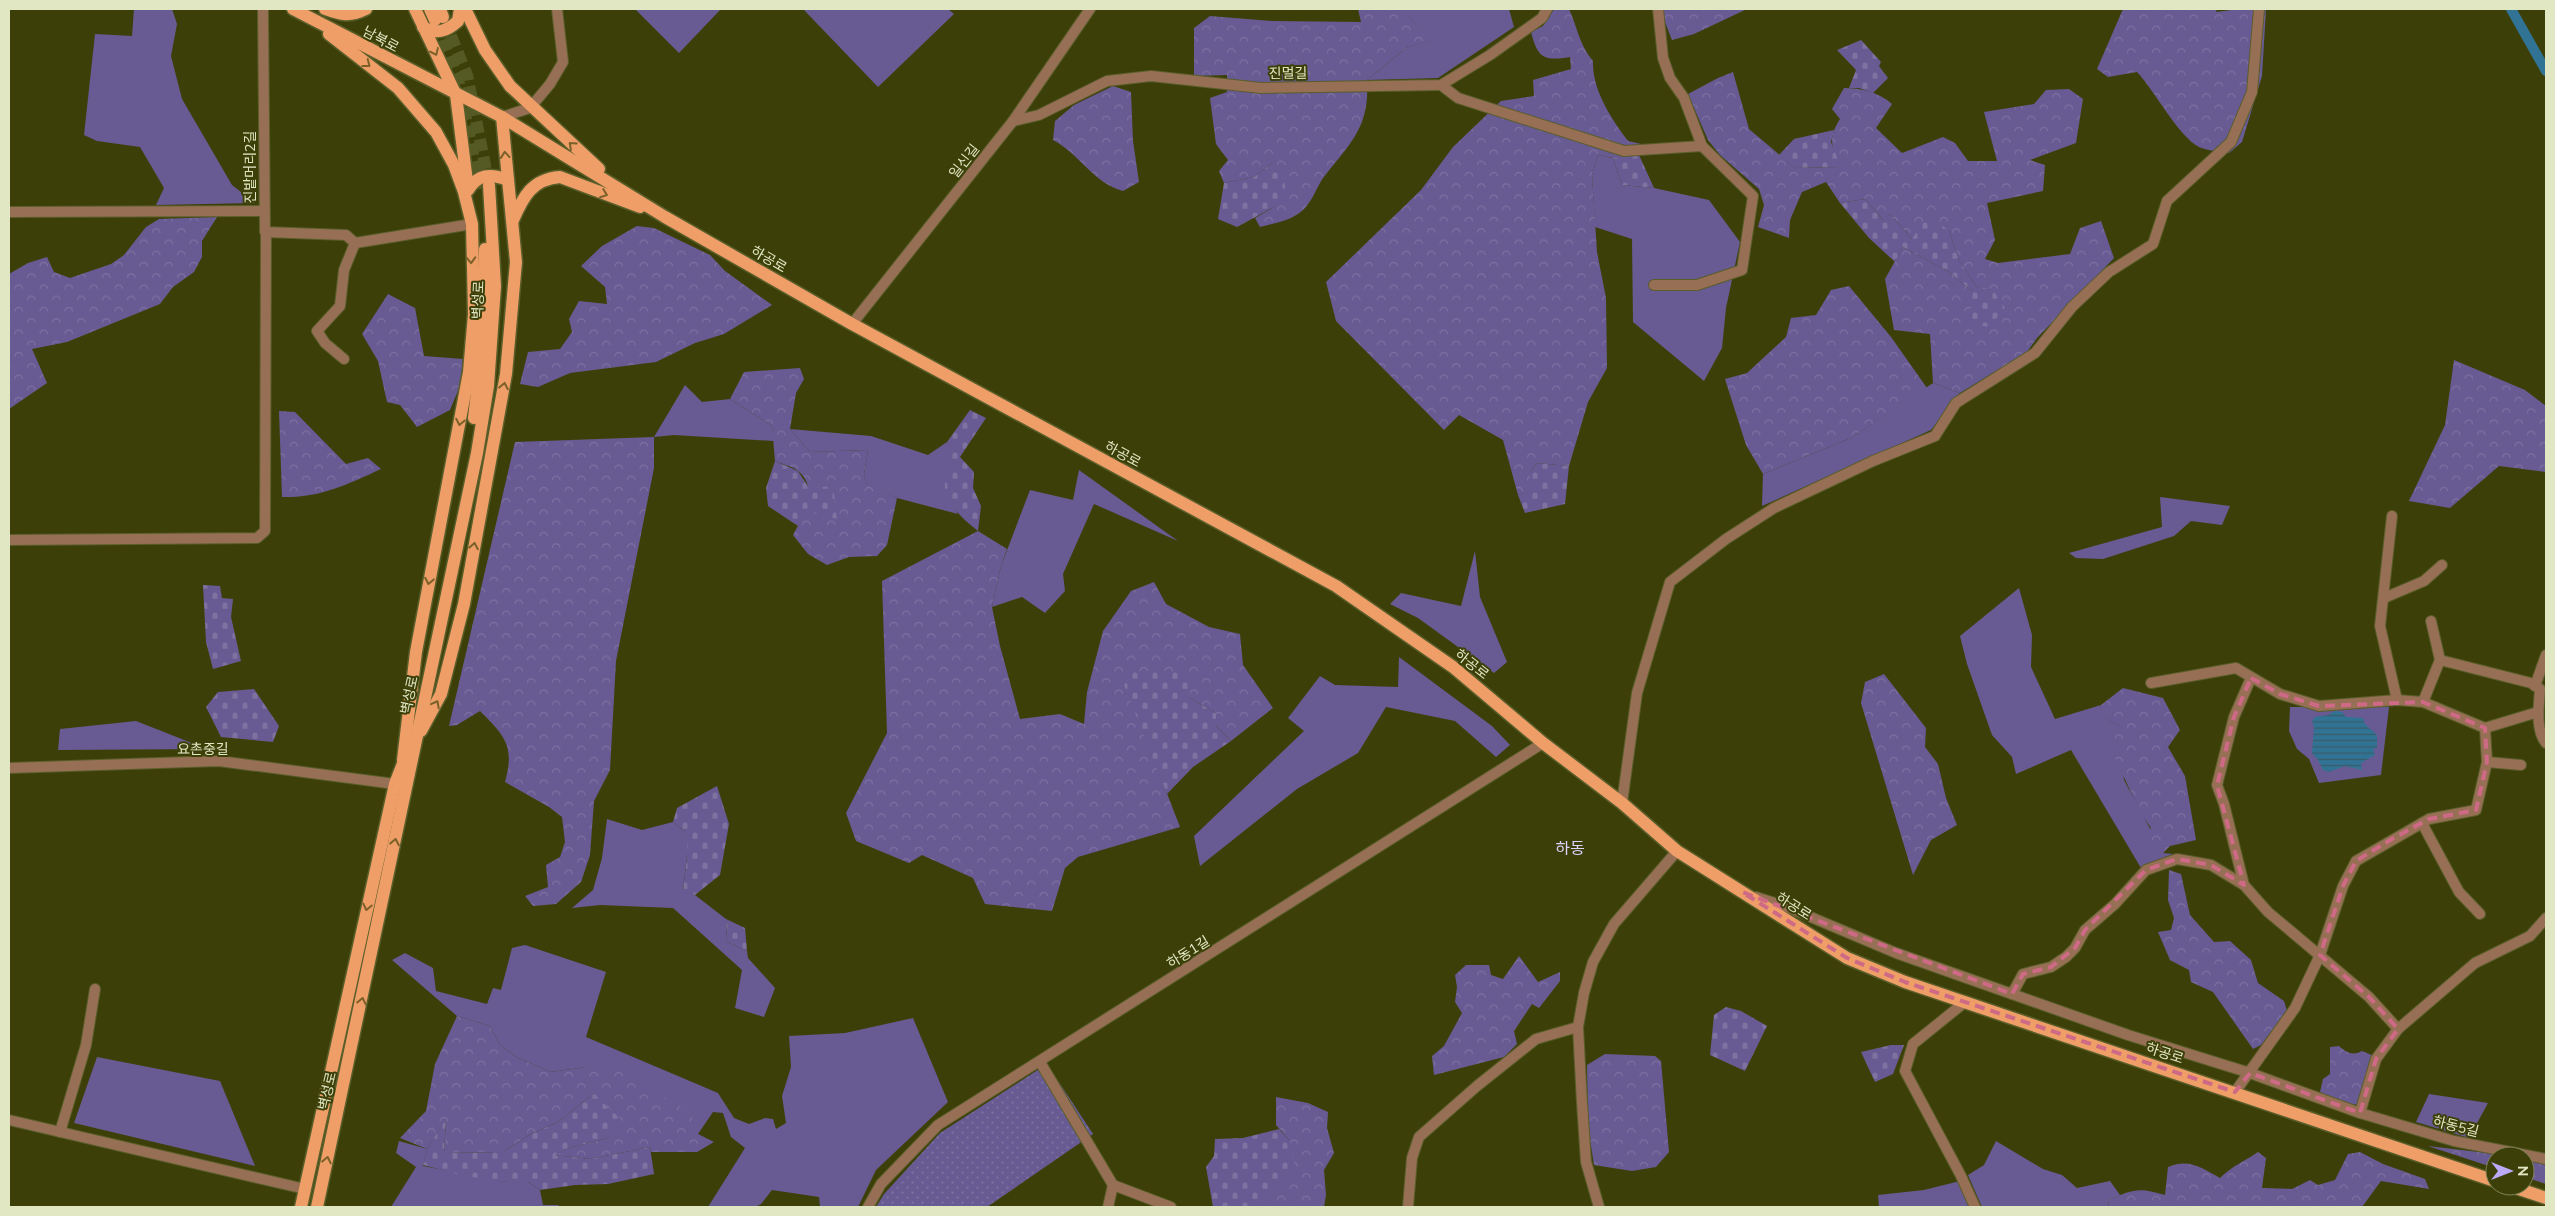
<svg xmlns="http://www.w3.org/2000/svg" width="2555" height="1216" viewBox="0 0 2555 1216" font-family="Mulish,'Noto Sans KR',sans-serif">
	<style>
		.green { fill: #685a93 }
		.forest { fill: url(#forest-crowns) }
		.cemetery { fill: url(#cemetery-stones) }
		.park { fill: url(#park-dots) }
		.water { fill: url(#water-rules) }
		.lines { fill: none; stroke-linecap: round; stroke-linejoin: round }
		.canal { stroke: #317395; stroke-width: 10 }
		.major-tunnel { stroke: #555924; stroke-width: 12; stroke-dasharray: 12 6; stroke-linecap: butt }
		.minor-casing { stroke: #5a5e2a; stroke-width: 12 }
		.major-casing { stroke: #5a5e2a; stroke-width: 15 }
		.minor { stroke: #976f55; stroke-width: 10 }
		.major { stroke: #ef9e67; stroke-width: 12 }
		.oneway { stroke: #7b6129 }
		.marked { fill: none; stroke: #ce6a85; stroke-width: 4; stroke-dasharray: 10 6; stroke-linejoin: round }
		.labels { text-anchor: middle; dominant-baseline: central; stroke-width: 4; stroke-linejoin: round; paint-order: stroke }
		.street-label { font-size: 14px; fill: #e1e6c3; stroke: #3c4008 }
		.quarter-label { font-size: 16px; fill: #dcd3ff; stroke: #3c4008 }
	</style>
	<defs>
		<pattern id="forest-crowns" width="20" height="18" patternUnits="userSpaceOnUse" patternTransform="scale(1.25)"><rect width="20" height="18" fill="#685a93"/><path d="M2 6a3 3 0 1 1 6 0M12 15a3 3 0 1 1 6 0" fill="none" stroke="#7d72a0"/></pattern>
		<pattern id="cemetery-stones" width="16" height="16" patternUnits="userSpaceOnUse" patternTransform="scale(1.25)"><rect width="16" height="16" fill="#685a93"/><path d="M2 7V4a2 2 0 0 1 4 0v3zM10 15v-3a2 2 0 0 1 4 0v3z" fill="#7d72a0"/></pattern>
		<pattern id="park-dots" width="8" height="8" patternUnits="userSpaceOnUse" patternTransform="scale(1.25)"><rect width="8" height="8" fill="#685a93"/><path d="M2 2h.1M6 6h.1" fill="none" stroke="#7d72a0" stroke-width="1.8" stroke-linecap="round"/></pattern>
		<pattern id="water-rules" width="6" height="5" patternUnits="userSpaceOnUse" patternTransform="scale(1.25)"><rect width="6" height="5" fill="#317395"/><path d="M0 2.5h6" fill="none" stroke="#3a5c68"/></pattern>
	</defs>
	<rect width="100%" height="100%" fill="#3c4008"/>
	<g class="green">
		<polygon points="134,9 172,9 177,24 171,56 182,99 232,185 255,203 156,205 164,188 140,147 97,141 84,135 95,34 132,36"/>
		<polygon points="635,9 721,9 679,53"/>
		<polygon points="803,9 948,9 954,14 878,87"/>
		<polygon points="1409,9 1509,9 1514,27 1438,78 1367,80 1406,48 1428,40 1409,17"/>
		<polygon points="1598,155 1613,158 1622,185 1654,188 1709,200 1740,242 1726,308 1722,348 1704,381 1633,322 1632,239 1595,227 1592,175"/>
		<polygon points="1933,383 1960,393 1931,430 1762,506 1763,474 1851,438"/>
		<polygon points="685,385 702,402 730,399 772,426 774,441 674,435 654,437"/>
		<polygon points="790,429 871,436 928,455 947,442 952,455 945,487 958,514 897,498 867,486 864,475 868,450 810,452"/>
		<polygon points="1079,470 1178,541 1094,504 1063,574 1065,591 1045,613 1022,597 992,607 1001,566 1030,490 1073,500"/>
		<polygon points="2160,497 2230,506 2222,525 2191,521 2174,536 2103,559 2076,558 2069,553 2162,527"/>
		<polygon points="1475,551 1480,597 1507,662 1494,673 1418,618 1390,604 1401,593 1461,606"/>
		<polygon points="2019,588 2032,635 2031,667 2055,719 2101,705 2100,716 2119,725 2124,780 2163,853 2173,854 2141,868 2071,750 2016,774 2012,757 1992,735 1967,664 1960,636"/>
		<polygon points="1399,657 1492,726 1510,745 1496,757 1455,721 1386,707 1358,753 1297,789 1200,866 1194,836 1304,731 1288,718 1320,676 1335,685 1398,687"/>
		<polygon points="2290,707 2389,707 2381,775 2319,783 2309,759 2297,749 2289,731"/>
		<polygon points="136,721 207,749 58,750 60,729"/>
		<polygon points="607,819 642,830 673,822 687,833 687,855 683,890 695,895 726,919 727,942 747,951 748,958 775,988 764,1017 735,1008 742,970 673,908 600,905 572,908 593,890 602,858"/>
		<polygon points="525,945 606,972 586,1037 718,1093 734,1118 749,1124 765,1118 773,1119 776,1129 786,1123 782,1096 791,1067 789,1036 845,1033 913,1018 948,1102 876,1170 858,1207 820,1207 819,1197 772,1190 761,1204 755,1207 708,1207 745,1148 731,1137 723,1113 713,1112 698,1134 586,1067 551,1072 516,1057 500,1045 490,1026 457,1016 392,960 405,953 433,968 436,991 487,1004 493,988 501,990 512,948"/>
		<polygon points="97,1057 220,1081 255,1166 74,1123"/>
		<polygon points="2429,1094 2488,1103 2469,1138 2416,1122"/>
		<polygon points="399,1141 427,1149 423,1166 507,1182 528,1182 540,1190 543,1205 558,1205 560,1207 391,1207 416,1167 396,1153"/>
		<polygon points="1996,1141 2043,1169 2062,1175 2077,1188 2110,1181 2120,1195 2108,1200 2109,1207 1982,1207 1968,1175 1984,1165"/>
		<polygon points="1960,1181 1971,1207 1879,1207 1878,1195 1924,1190"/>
	</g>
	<g class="forest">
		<path d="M 1358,9 L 1409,9 L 1409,17 L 1429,40 L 1406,48 L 1367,80 C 1370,128 1350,143 1323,178 C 1317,187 1313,199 1305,208 C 1294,220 1276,223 1260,227 L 1255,218 L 1274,207 L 1272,163 L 1254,177 L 1224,183 L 1219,171 L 1228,160 L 1216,144 L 1210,98 L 1227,92 L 1227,75 L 1194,76 L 1194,28 L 1210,16 L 1271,21 L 1361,22 Z"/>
		<path d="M 1554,9 L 1569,9 C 1578,29 1579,44 1593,61 C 1592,90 1611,118 1628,141 L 1641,144 L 1639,155 L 1619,159 L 1598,155 L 1592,175 L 1597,252 L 1606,298 L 1607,368 L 1588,402 L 1569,466 L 1537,463 L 1530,472 L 1531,490 L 1518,495 L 1503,440 L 1459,415 L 1444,430 L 1336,321 L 1326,282 L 1421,190 L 1453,147 L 1501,101 L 1534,96 L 1533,80 L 1571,69 L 1570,57 C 1544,61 1538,59 1531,32 L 1543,26 Z"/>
		<polygon points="1663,9 1747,9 1694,34 1672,40 1665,22"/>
		<path d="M 2123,9 L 2217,9 L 2216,12 L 2239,9 L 2266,9 L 2262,76 L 2242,142 L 2229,153 C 2220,151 2207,151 2199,147 C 2178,136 2155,91 2137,72 L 2108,77 L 2097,69 Z"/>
		<path d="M 1733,72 L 1749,129 L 1795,168 L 1840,167 C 1832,146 1827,140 1840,119 L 1832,109 L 1844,88 C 1862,88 1878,92 1892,104 L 1876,128 L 1902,153 L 1943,137 L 1955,143 L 1968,161 L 1997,161 L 1984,112 L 2034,104 L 2046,90 L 2069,89 L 2083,99 L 2076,143 L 2030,160 L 2045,165 L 2043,191 L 1987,203 L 1995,240 L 1985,259 L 1998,263 L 2070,254 L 2080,228 L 2101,221 L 2114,258 L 2037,338 L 2027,352 L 1960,393 L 1933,383 L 1930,334 L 1894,330 L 1885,279 L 1903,247 L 1949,272 L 1972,291 L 1993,291 L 1976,286 L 1959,260 L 1949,230 L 1912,239 L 1890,214 L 1884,221 L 1865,199 L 1840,203 L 1826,182 L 1802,192 L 1790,220 L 1789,238 L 1758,227 L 1764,205 L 1759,189 L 1720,155 L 1708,140 L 1688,94 L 1718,78 Z"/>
		<path d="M 1113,86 L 1131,92 L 1133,141 L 1139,182 L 1123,191 C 1093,183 1080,154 1053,140 L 1055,121 L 1074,105 Z"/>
		<polygon points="217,217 202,241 202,257 194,272 173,287 160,304 67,342 32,349 47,383 9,409 9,274 28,263 47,257 54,272 70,278 111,264 124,255 146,227 159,219"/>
		<polygon points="637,226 654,228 710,255 725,271 772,305 724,334 695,343 656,362 570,373 538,387 520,384 528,352 560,349 572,332 569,319 579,301 607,304 605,287 581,266 602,246"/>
		<polygon points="1849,286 1891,337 1927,388 1851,438 1763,474 1746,445 1725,379 1747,373 1786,337 1791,318 1816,315 1831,290"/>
		<polygon points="388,294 415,308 424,356 463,359 460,386 450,410 417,427 400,405 387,402 378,361 362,334"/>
		<polygon points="2454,360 2525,390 2546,406 2546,472 2499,466 2450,508 2409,501 2445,425"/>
		<path d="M 800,368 L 804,379 L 796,393 L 790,429 L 810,452 L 868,450 L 864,475 L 867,485 L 897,498 L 887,545 L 877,556 L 849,557 L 827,565 L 808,554 L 793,535 C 803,517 820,487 797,470 C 791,466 781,464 775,461 L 772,426 L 730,399 L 744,372 Z"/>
		<path d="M 279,411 L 295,412 L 346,464 L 368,458 L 381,469 C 346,485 320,498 282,497 Z"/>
		<path d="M 654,437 L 654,468 L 616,661 L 610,770 L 594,801 L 590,855 L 581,882 L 556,904 L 533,906 L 525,896 L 548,887 L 546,865 L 560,857 L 565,842 L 562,817 L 549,807 L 505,782 C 515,746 505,736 480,711 L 457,725 L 449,726 L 515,442 Z"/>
		<polygon points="978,531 1007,549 1001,566 992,607 1000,646 1020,719 1060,714 1084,724 1087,692 1103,631 1131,591 1154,582 1166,604 1209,627 1240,634 1243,665 1273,708 1231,741 1216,726 1216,713 1190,698 1125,685 1180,827 1078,857 1065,868 1052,911 985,904 973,878 922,855 909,863 856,841 846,813 887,733 882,581"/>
		<polygon points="1884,674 1926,728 1925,747 1938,764 1946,798 1957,825 1931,840 1913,875 1861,703 1865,682"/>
		<polygon points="2123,688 2163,698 2180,730 2168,747 2185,776 2196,840 2170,846 2163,853 2137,842 2151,828 2140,812 2111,749 2119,725 2099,716 2101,705"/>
		<polygon points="2169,870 2181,874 2190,915 2214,942 2230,941 2251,960 2258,983 2284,1001 2287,1011 2261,1045 2253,1049 2213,992 2191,982 2189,970 2170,960 2158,932 2171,930 2174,918 2168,900"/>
		<polygon points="1519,956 1538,982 1560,972 1560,981 1539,1008 1532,1004 1514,1031 1517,1044 1504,1057 1434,1075 1432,1056 1444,1046 1462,1013 1455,1002 1457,987 1455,975 1466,965 1489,965 1491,975 1503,979"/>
		<polygon points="457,1016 490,1026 500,1045 516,1057 551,1072 586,1067 613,1068 691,1113 698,1134 714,1142 697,1152 651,1152 650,1147 590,1159 554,1155 569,1148 608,1138 593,1094 558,1122 529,1135 503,1152 444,1153 446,1120 427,1149 400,1138 426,1111 435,1064"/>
		<path d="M 2339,1046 C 2347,1053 2353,1056 2362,1051 L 2374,1056 L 2359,1105 L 2344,1103 L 2320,1092 L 2323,1079 L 2330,1074 L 2330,1047 Z"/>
		<polygon points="1605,1054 1655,1056 1661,1061 1669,1152 1656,1167 1632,1171 1594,1165 1588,1127 1587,1065"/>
		<polygon points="1276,1097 1308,1103 1328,1112 1327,1128 1334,1153 1324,1170 1326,1195 1324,1207 1252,1207 1290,1141 1276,1125"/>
		<polygon points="2428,1146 2512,1156 2495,1156 2495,1168"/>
		<path d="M 2258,1152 L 2266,1158 L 2262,1188 L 2292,1189 L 2310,1180 L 2318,1185 L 2335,1180 L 2348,1154 L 2360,1152 L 2383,1164 L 2425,1179 L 2429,1189 L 2381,1181 L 2362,1207 L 2109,1207 L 2108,1200 C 2133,1189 2139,1187 2165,1195 L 2168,1167 C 2189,1158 2202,1168 2220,1178 C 2232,1166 2245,1161 2258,1152 Z"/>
		<polygon points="2525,1159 2546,1163 2546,1184 2525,1177"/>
	</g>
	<g class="cemetery">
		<polygon points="1861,40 1881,62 1879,66 1888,78 1873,93 1859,88 1849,88 1856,70 1837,50"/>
		<polygon points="1834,130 1831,142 1841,167 1795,168 1779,155 1794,139"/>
		<polygon points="1639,155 1654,188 1622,185 1613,158"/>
		<polygon points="1272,163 1284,172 1285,195 1274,207 1237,227 1218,219 1224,183 1254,177"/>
		<polygon points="1865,199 1883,220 1890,214 1912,239 1927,216 1949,230 1959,260 1976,286 1993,290 2005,308 1989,327 1970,323 1972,291 1949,272 1903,247 1895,262 1869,238 1840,203"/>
		<path d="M 970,410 L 986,418 L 960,457 L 974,472 L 973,488 L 981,506 L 978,531 C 964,520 949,507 945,488 C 943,472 955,465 947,442 Z"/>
		<polygon points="775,461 798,471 809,488 833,486 837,519 807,511 798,526 768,506 766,488"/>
		<polygon points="1537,463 1569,466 1565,504 1525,513 1518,495 1530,490 1530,472"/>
		<polygon points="203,585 220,586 222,598 233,599 231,617 241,661 213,669 206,642"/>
		<polygon points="1135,671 1190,672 1190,698 1216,713 1216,726 1231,741 1193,767 1167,794 1124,685"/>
		<polygon points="254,689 279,726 273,742 221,737 206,707 218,692"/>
		<polygon points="717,786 729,824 720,875 695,895 683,891 687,855 687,833 673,822 677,808"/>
		<polygon points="726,919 745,928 747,951 727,942"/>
		<polygon points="1726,1007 1741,1011 1767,1026 1745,1071 1710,1055 1714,1015"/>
		<polygon points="1891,1045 1904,1045 1893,1074 1875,1082 1861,1052"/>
		<polygon points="593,1094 624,1122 608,1138 569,1148 555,1155 590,1159 650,1147 654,1174 608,1184 575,1185 540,1190 528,1182 507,1182 465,1176 423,1165 427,1149 446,1119 444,1153 503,1152 529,1135 558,1122"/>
		<polygon points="1279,1129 1290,1141 1295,1169 1252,1207 1213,1207 1206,1167 1214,1156 1215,1139 1243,1138"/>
	</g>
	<polygon class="park" points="1047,1064 1093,1134 987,1207 876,1207 884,1194 940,1133"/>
	<polygon class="water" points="2335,711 2342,712 2346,717 2363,718 2365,724 2377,735 2377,748 2373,749 2375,755 2361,763 2362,770 2345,766 2329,772 2323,770 2318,760 2312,753 2314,727 2312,721 2315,717 2328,715"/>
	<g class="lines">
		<polyline class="canal" points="2511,9 2546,71"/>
		<g class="major-tunnel">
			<polyline points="444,19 467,75 489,185"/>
			<polyline points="436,23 458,79 480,189"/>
		</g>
		<defs>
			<g id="minor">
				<polyline points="263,9 265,232 346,235 355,243 472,224"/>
				<polyline points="1658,9 1663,58 1670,78 1684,98 1702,146"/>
				<polyline points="1441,85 1458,98 1624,151 1702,146 1753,196 1742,270 1697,285 1654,285"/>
				<polyline points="502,117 530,108 550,84 563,62 557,9"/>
				<polyline points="1013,121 1039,115 1107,81 1151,76 1261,88 1441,85 1490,55 1542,18 1547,9"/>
				<polyline points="9,212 264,211"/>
				<polyline points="852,324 1013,121 1090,9"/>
				<polyline points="344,359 325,343 317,331 340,306 344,270 355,243"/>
				<polyline points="2392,516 2380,626 2397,700"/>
				<polyline points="9,540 257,538 265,531 266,232"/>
				<polyline points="2384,598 2424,581 2442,565"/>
				<path d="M 2431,621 L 2440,660 L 2531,683 L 2540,689 C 2539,705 2535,730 2546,743"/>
				<polyline points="2251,678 2234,717 2217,785 2224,804 2244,885 2268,912 2369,997 2398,1029"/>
				<polyline points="2151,683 2236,668 2280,694 2319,706 2397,700 2423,702 2485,728 2487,762 2476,810 2429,819 2356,861 2343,886 2320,955 2295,1008 2235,1092"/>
				<polyline points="2535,686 2546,655"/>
				<polyline points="2423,702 2440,660"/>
				<polyline points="2485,728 2538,712"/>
				<polyline points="2487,762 2521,765"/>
				<polyline points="9,768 219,761 395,784"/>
				<polyline points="1622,803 1637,693 1670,582 1726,539 1774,508 1873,461 1935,436 1956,403 2035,353 2072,307 2109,272 2153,244 2167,201 2231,142 2252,92 2259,9"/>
				<polyline points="2422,823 2459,892 2480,914"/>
				<polyline points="1756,897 1787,907 1896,953 2012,994 2023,974 2051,967 2066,957 2075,948 2085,930 2115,904 2146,870 2177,859 2211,865 2244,885"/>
				<polyline points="2012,994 2128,1035 2250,1073 2360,1113 2454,1141 2546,1159"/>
				<polyline points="1965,1002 1913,1044 1905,1071 1961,1176 1975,1207"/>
				<polyline points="1040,1062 1113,1185 1108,1207"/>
				<polyline points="2360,1113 2376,1059 2398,1029 2475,963 2530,936 2546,918"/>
				<polyline points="9,1120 305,1189"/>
				<polyline points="60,1132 86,1045 95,989"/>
				<polyline points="1113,1185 1171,1207"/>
				<polyline points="868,1207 881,1184 938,1125 1543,743"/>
				<polyline points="1408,1207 1412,1158 1419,1137 1477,1086 1536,1039 1578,1027"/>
				<polyline points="1599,1207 1586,1162 1582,1103 1578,1027 1584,993 1593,962 1614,924 1677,851"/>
			</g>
			<g id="major">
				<polyline points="293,9 502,117 665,217 852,324 1336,586 1453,667 1543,743 1622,803 1677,851 1847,958 1905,982 2495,1181"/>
				<path d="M 325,9 C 341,15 350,17 366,9"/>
				<polyline points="415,9 456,95 468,189"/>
				<polyline points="430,9 435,20"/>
				<polyline points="440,9 443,17"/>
				<polyline points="465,9 485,50 510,86 599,169"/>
				<path d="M 423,27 C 437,35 447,31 458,21 L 460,9"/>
				<polyline points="329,34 398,88 436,132 454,165 464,192 472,224 474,314 469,372 416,652 403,760"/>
				<path d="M 468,190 C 478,174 490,173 508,180"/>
				<path d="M 513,220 C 523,197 532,179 560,177 L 640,207"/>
				<polyline points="474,418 484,332 485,249"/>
				<polyline points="421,731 441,694 464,604 506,374 516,262 502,117"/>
				<polyline points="2510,1186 2546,1198"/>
				<polyline points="301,1207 395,784 404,761"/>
				<polyline points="317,1207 477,453 488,386 495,286 489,185"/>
			</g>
		</defs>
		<use href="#minor" class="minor-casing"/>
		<use href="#major" class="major-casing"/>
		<use href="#minor" class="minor"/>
		<use href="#major" class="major"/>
	</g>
	<defs><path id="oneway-chevron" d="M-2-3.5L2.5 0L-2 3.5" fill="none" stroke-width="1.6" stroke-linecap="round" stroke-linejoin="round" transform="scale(1.25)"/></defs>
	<g class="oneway">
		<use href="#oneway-chevron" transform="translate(435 52) rotate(65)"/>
		<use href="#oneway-chevron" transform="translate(367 64) rotate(38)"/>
		<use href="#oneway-chevron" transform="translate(572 145) rotate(-138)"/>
		<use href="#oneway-chevron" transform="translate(505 155) rotate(-95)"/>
		<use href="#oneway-chevron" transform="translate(604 194) rotate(21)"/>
		<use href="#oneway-chevron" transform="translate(471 260) rotate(88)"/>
		<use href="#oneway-chevron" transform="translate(504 386) rotate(-79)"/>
		<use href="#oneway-chevron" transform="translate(460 422) rotate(101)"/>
		<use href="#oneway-chevron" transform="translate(474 546) rotate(-80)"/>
		<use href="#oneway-chevron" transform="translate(429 581) rotate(101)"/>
		<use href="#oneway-chevron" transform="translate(436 704) rotate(-62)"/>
		<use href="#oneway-chevron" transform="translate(395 842) rotate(-79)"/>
		<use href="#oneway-chevron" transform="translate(367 907) rotate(103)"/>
		<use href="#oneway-chevron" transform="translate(362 1001) rotate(-78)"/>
		<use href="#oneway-chevron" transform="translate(327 1160) rotate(-78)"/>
	</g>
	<path class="marked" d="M 2251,678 L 2280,694 L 2319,706 L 2423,702 L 2485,728 L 2487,762 L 2476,810 L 2429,819 L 2392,839 L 2356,861 L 2343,886 L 2320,955 L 2369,997 L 2398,1029 L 2376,1059 L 2360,1113 L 2250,1073 L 2235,1092 L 1905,982 L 1847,958 L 1742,892 L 2012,994 L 2023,974 L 2051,967 L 2075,948 L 2085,930 L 2146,870 L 2177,859 L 2211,865 L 2244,885 L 2217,785 L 2234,717 Z"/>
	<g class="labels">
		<g class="street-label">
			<text transform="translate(381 39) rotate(28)">남북로</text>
			<text transform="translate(1288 73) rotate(-1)">진멀길</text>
			<text transform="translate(964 161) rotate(-52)">일신길</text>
			<text transform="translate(250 167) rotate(-90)">진밭머리2길</text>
			<text transform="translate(769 259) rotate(30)">하공로</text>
			<text transform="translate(478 300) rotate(-88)">벽성로</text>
			<text transform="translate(1123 454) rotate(28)">하공로</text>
			<text transform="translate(1472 664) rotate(38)">하공로</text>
			<text transform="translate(409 695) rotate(-78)">벽성로</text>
			<text x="203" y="749">요촌중길</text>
			<text transform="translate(1794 906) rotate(32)">하공로</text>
			<text transform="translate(1188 952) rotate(-32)">하동1길</text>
			<text transform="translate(2165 1053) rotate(18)">하공로</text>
			<text transform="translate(327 1091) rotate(-77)">벽성로</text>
			<text transform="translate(2456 1126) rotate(14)">하동5길</text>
		</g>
		<g class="quarter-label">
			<text x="1570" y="848">하동</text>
		</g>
	</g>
	<rect width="2555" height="1216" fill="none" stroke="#e1e6c3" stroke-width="20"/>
	<g transform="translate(2510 1171) rotate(90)"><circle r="24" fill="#3c4008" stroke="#7e8253"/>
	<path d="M0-4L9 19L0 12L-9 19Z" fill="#bbaaf6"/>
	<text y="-8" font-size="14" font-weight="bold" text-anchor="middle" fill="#e1e6c3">N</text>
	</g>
</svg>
